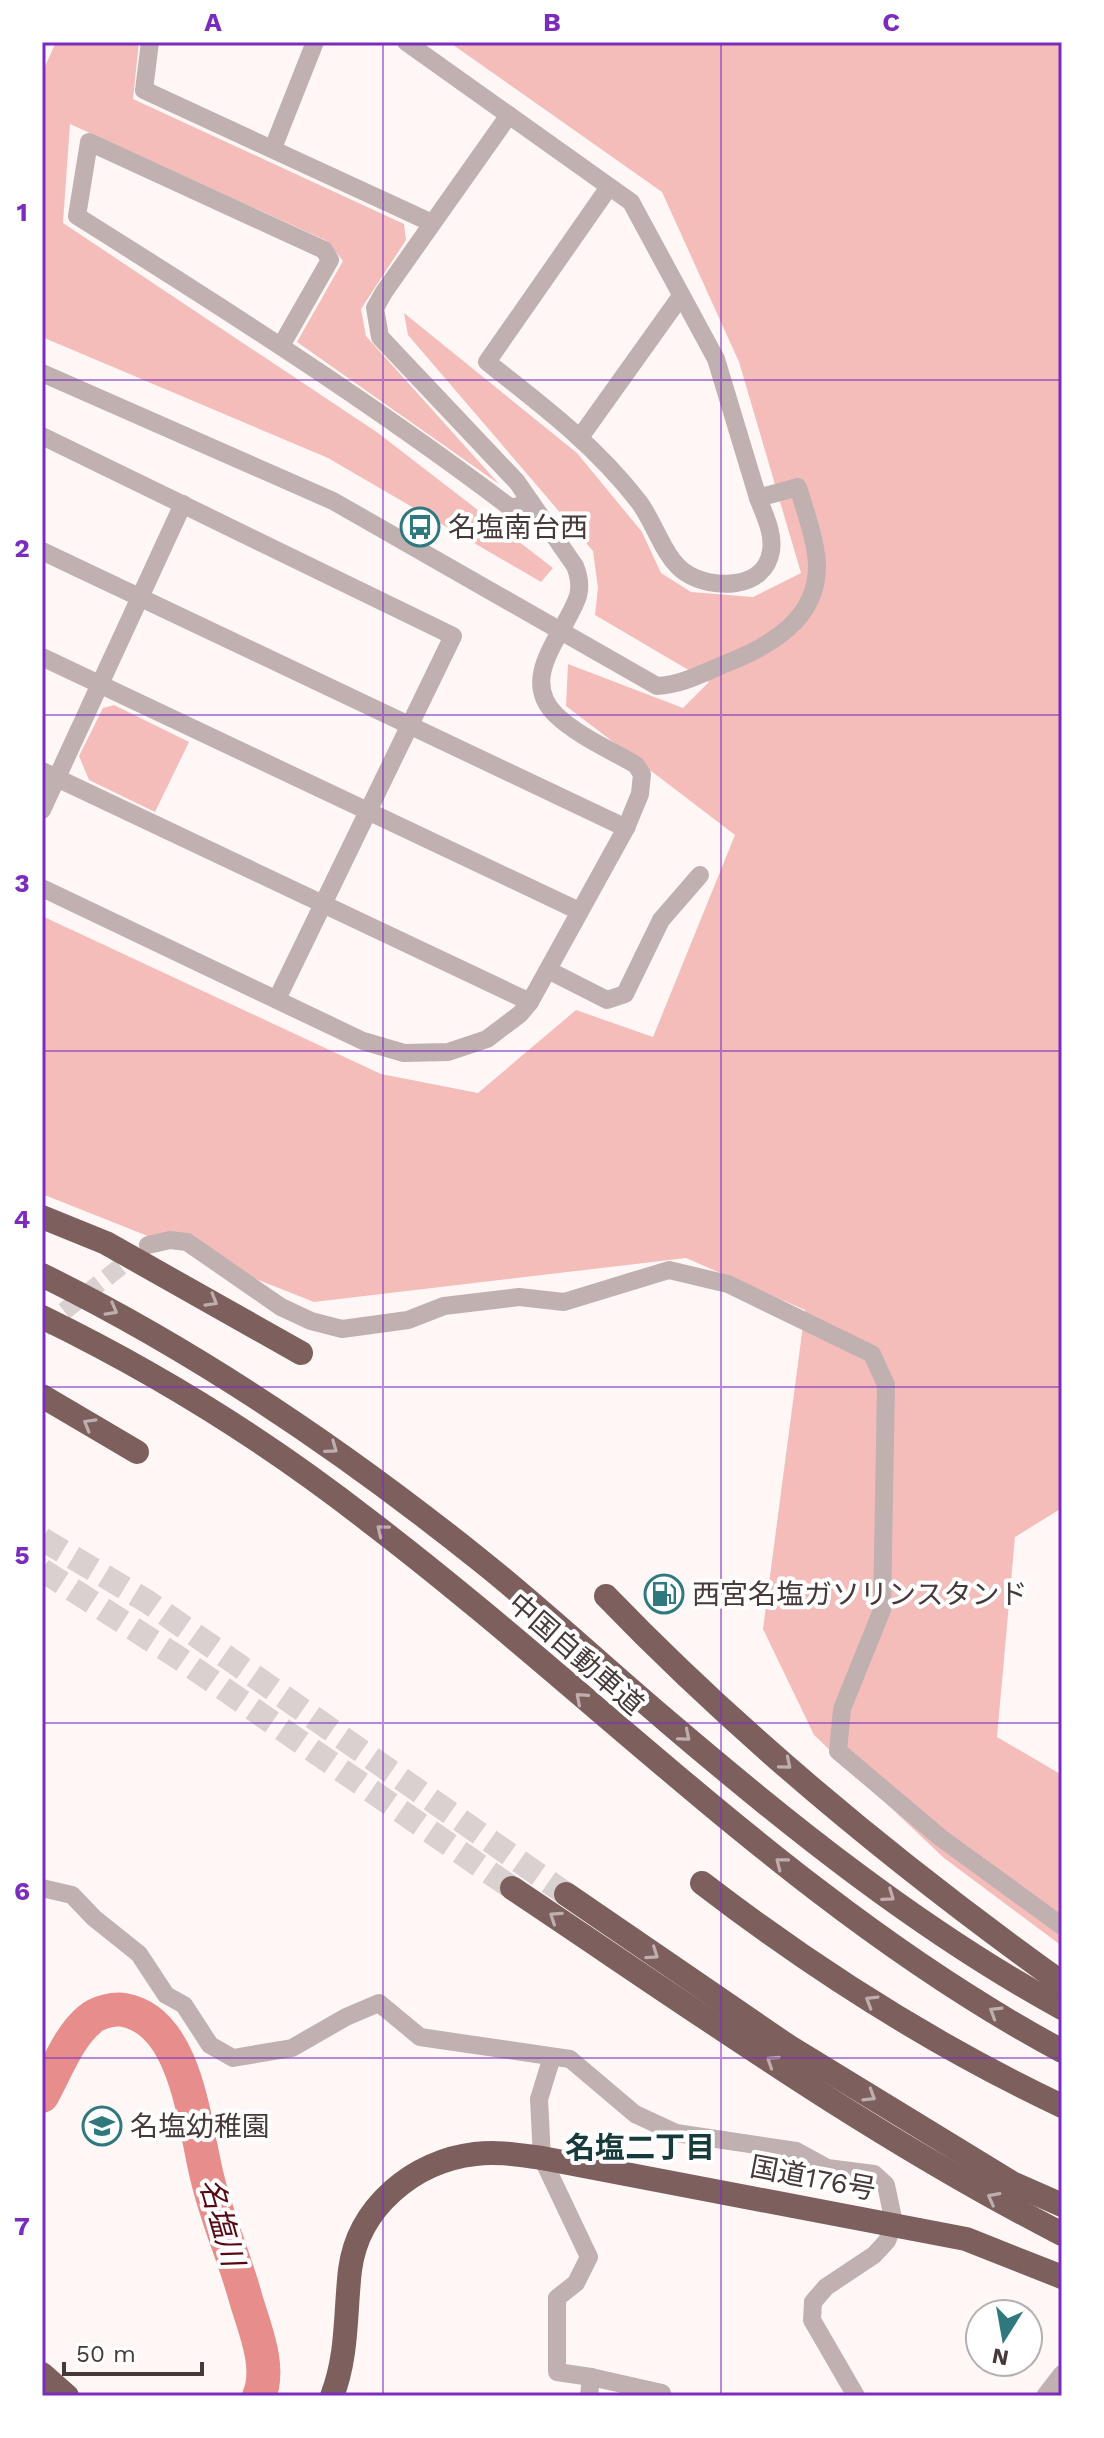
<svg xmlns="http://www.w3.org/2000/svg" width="1104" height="2438" viewBox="0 0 1104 2438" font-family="'Work Sans','Noto Sans JP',sans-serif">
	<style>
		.green { fill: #f5bdba }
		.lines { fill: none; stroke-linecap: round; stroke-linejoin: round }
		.river { stroke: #e78e8c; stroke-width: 34 }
		.minor-tunnel { stroke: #d9d1d0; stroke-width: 18; stroke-dasharray: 18 9; stroke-linecap: butt }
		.highway-tunnel { stroke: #d9d1d0; stroke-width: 24; stroke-dasharray: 24 12; stroke-linecap: butt }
		.minor { stroke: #c0b1b0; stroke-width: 18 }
		.highway { stroke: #7d5f5e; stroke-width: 24 }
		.oneway { stroke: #beafae }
		.grid { fill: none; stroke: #7b2cbf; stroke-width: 2; stroke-opacity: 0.55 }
		.labels { text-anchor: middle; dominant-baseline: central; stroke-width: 8; stroke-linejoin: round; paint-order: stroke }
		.poi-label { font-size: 28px; fill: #473938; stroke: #fff; text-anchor: start }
		.street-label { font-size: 28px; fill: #473938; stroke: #fff }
		.neighbourhood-label { font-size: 30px; font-weight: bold; fill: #173a3c; stroke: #fff }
		.water-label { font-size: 30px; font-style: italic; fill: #580812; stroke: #fff }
		.neatline { fill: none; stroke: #7b2cbf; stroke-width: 3 }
		.grid-label { font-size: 26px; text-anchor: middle; font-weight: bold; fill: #7b2cbf }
	</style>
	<rect width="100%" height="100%" fill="#fef7f6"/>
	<g class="green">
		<polygon points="56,42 139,42 133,99 404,224 406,240 361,309 366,336 499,484 297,342 343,261 327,241 70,124 63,223 378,433 553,568 541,582 328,458 42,337 42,73"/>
		<polygon points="449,42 1062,42 1062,1508 1015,1537 997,1737 1062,1775 1062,1946 944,1858 814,1735 763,1629 805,1310 686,1258 314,1302 42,1194 42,916 381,1074 478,1093 576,1010 653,1037 735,835 566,706 568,664 683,708 709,682 595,615 598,588 593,551 408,335 404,313 577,453 642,532 661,573 691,592 753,597 801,573 739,362 662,192"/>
		<polygon points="114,705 189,742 155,812 89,780 79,756 103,708"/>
	</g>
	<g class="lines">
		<path class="river" d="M 42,2096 C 56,2071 68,2037 90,2019 C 98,2012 115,2008 124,2010 C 185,2021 194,2120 205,2168 C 214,2212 233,2253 245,2296 C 253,2325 272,2366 259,2396"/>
		<polyline class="minor-tunnel" points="43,1328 139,1252"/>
		<g class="highway-tunnel">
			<polyline points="42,1539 148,1602 566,1894"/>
			<polyline points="42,1570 179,1658 512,1888"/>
		</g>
		<g class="minor">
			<polyline points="150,42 144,90 432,223"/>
			<polyline points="273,148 315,42"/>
			<path d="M 609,187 L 487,362 C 542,405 596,446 639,502 C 655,523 664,559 686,573 C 712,590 765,590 771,551 C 774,533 764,514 758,498"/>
			<path d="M 282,344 L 330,260 L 324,250 L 89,142 L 77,216 C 225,309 371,402 511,508 L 531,502"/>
			<path d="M 42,373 L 333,501 L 657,686 C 682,685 705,672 727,663 C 770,646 818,619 817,565 C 816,540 805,511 798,487 L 758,498 L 716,359 L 631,202 L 406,42"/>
			<polyline points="42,436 453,636 277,999"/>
			<polyline points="581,436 681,296"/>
			<polyline points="42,551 626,828"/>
			<polyline points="42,657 579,911"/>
			<polyline points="42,771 530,1002"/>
			<polyline points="42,810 183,504"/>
			<path d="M 42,888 L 363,1041 L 404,1053 L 448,1052 L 487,1039 L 520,1014 L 530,1002 L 626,828 L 640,794 L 642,774 L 636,765 C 611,750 578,736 556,715 C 517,677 566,633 578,596 C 581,585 579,576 575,566 L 517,482 L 380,337 L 375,308 L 384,292 L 509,115"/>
			<polyline points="548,970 607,1000 625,994 661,920 700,875"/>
			<polyline points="148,1245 170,1240 187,1242 281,1307 311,1321 342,1329 408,1320 444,1306 519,1297 564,1302 669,1270 728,1284 872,1354 886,1385 882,1610 842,1709 838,1751 941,1838 1062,1926"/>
			<polyline points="42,1888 72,1895 94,1918 139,1954 166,1995 184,2005 210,2045 233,2058 292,2048 346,2017 379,2003 420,2037 570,2059 635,2114 676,2133 796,2151 827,2168 874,2174 886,2185 894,2223 887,2241 874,2255 826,2287 813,2302 812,2320 856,2396"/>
			<polyline points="552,2057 539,2099 542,2158 589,2257 576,2283 557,2298 557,2372 591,2377 589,2396"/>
			<polyline points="591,2377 662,2393 661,2396"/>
			<polyline points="1045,2396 1062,2374"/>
		</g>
		<g class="highway">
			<polyline points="42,1217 106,1243 301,1353"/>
			<path d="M 42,1275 C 200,1353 344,1451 481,1561 C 545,1612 605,1669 668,1722 C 791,1827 920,1930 1062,2008"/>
			<path d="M 42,1317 C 157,1373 268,1442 369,1521 C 601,1698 803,1912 1062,2051"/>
			<polyline points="42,1396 137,1452"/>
			<path d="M 606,1596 C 744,1739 900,1867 1062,1983"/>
			<path d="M 702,1883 C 814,1969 933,2045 1062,2106"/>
			<path d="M 512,1888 C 692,2008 869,2135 1062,2234"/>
			<polyline points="566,1894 788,2046 1012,2183 1062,2205"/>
			<polyline points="42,2374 67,2396"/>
			<path d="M 332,2396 C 348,2355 345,2313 350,2270 C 358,2207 414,2161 475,2154 C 498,2151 519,2155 542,2158 L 966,2239 L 1062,2277"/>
		</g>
	</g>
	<defs><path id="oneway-chevron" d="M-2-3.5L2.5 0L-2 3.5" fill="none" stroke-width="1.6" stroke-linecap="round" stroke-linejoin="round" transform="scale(2)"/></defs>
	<g class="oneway">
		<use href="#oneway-chevron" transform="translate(212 1301) rotate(30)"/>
		<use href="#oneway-chevron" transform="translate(112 1310) rotate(29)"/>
		<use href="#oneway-chevron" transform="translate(89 1424) rotate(-150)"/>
		<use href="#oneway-chevron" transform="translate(332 1448) rotate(36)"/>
		<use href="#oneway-chevron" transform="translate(382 1530) rotate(-141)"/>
		<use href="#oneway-chevron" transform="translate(581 1698) rotate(-139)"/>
		<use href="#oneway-chevron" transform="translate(685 1736) rotate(40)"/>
		<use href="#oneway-chevron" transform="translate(786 1764) rotate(40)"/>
		<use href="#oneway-chevron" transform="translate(781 1863) rotate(-142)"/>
		<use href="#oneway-chevron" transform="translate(889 1896) rotate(35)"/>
		<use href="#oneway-chevron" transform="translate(555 1917) rotate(-146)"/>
		<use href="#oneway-chevron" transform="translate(653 1954) rotate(34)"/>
		<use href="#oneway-chevron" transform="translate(871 2001) rotate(-149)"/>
		<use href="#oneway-chevron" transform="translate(995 2012) rotate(-148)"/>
		<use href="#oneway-chevron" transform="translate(772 2061) rotate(-147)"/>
		<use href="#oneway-chevron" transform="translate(870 2096) rotate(32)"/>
		<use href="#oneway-chevron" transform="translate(993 2198) rotate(-152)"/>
	</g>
	<path class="grid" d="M 383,42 L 383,2396M 721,42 L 721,2396M 42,380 L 1062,380M 42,715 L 1062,715M 42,1051 L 1062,1051M 42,1387 L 1062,1387M 42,1723 L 1062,1723M 42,2058 L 1062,2058"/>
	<defs>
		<symbol id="bus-ring" viewBox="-11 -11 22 22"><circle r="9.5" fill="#fff" stroke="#2f787d" stroke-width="1.5"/><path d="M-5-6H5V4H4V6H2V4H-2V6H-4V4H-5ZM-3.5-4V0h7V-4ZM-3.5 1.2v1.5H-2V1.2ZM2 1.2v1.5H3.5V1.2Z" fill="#2f787d"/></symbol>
		<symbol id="fuel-ring" viewBox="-11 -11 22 22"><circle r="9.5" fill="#fff" stroke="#2f787d" stroke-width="1.5"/><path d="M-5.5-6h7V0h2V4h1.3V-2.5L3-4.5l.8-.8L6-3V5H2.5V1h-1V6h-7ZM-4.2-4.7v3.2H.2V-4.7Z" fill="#2f787d"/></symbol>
		<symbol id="school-ring" viewBox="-11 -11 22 22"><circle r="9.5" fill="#fff" stroke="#2f787d" stroke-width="1.5"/><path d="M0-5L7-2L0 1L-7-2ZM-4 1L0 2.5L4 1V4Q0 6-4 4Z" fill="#2f787d"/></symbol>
	</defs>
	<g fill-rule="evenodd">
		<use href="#bus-ring" x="398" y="505" width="44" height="44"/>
		<use href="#fuel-ring" x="642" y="1572" width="44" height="44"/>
		<use href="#school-ring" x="80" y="2104" width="44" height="44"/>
	</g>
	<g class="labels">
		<g class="poi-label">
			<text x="448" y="527">名塩南台西</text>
			<text x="692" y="1594">西宮名塩ガソリンスタンド</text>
			<text x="130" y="2126">名塩幼稚園</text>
		</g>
		<g class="street-label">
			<text transform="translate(576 1654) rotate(41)">中国自動車道</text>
			<text transform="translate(813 2178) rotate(11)">国道176号</text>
		</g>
		<g class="neighbourhood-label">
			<text x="640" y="2147">名塩二丁目</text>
		</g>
		<g class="water-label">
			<text transform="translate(222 2222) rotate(74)">名塩川</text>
		</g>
	</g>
	<rect width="1104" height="2438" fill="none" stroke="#ffffff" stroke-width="88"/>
	<g transform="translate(1004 2338) rotate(191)"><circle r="38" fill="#ffffff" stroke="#b5b0af" stroke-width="2"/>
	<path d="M0-6L14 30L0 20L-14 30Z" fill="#2f787d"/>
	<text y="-12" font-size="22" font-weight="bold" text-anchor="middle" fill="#473938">N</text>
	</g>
	<path d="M64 2362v12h138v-12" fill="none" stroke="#473938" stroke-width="4"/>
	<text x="76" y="2362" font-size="24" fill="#473938" stroke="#ffffff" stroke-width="6" paint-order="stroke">50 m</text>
	<rect x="44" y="44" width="1016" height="2350" class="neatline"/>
	<g class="grid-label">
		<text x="213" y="31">A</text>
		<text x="552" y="31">B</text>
		<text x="891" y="31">C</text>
		<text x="22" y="221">1</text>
		<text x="22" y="557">2</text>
		<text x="22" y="892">3</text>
		<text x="22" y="1228">4</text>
		<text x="22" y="1564">5</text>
		<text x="22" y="1900">6</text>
		<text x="22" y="2235">7</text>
	</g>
</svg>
